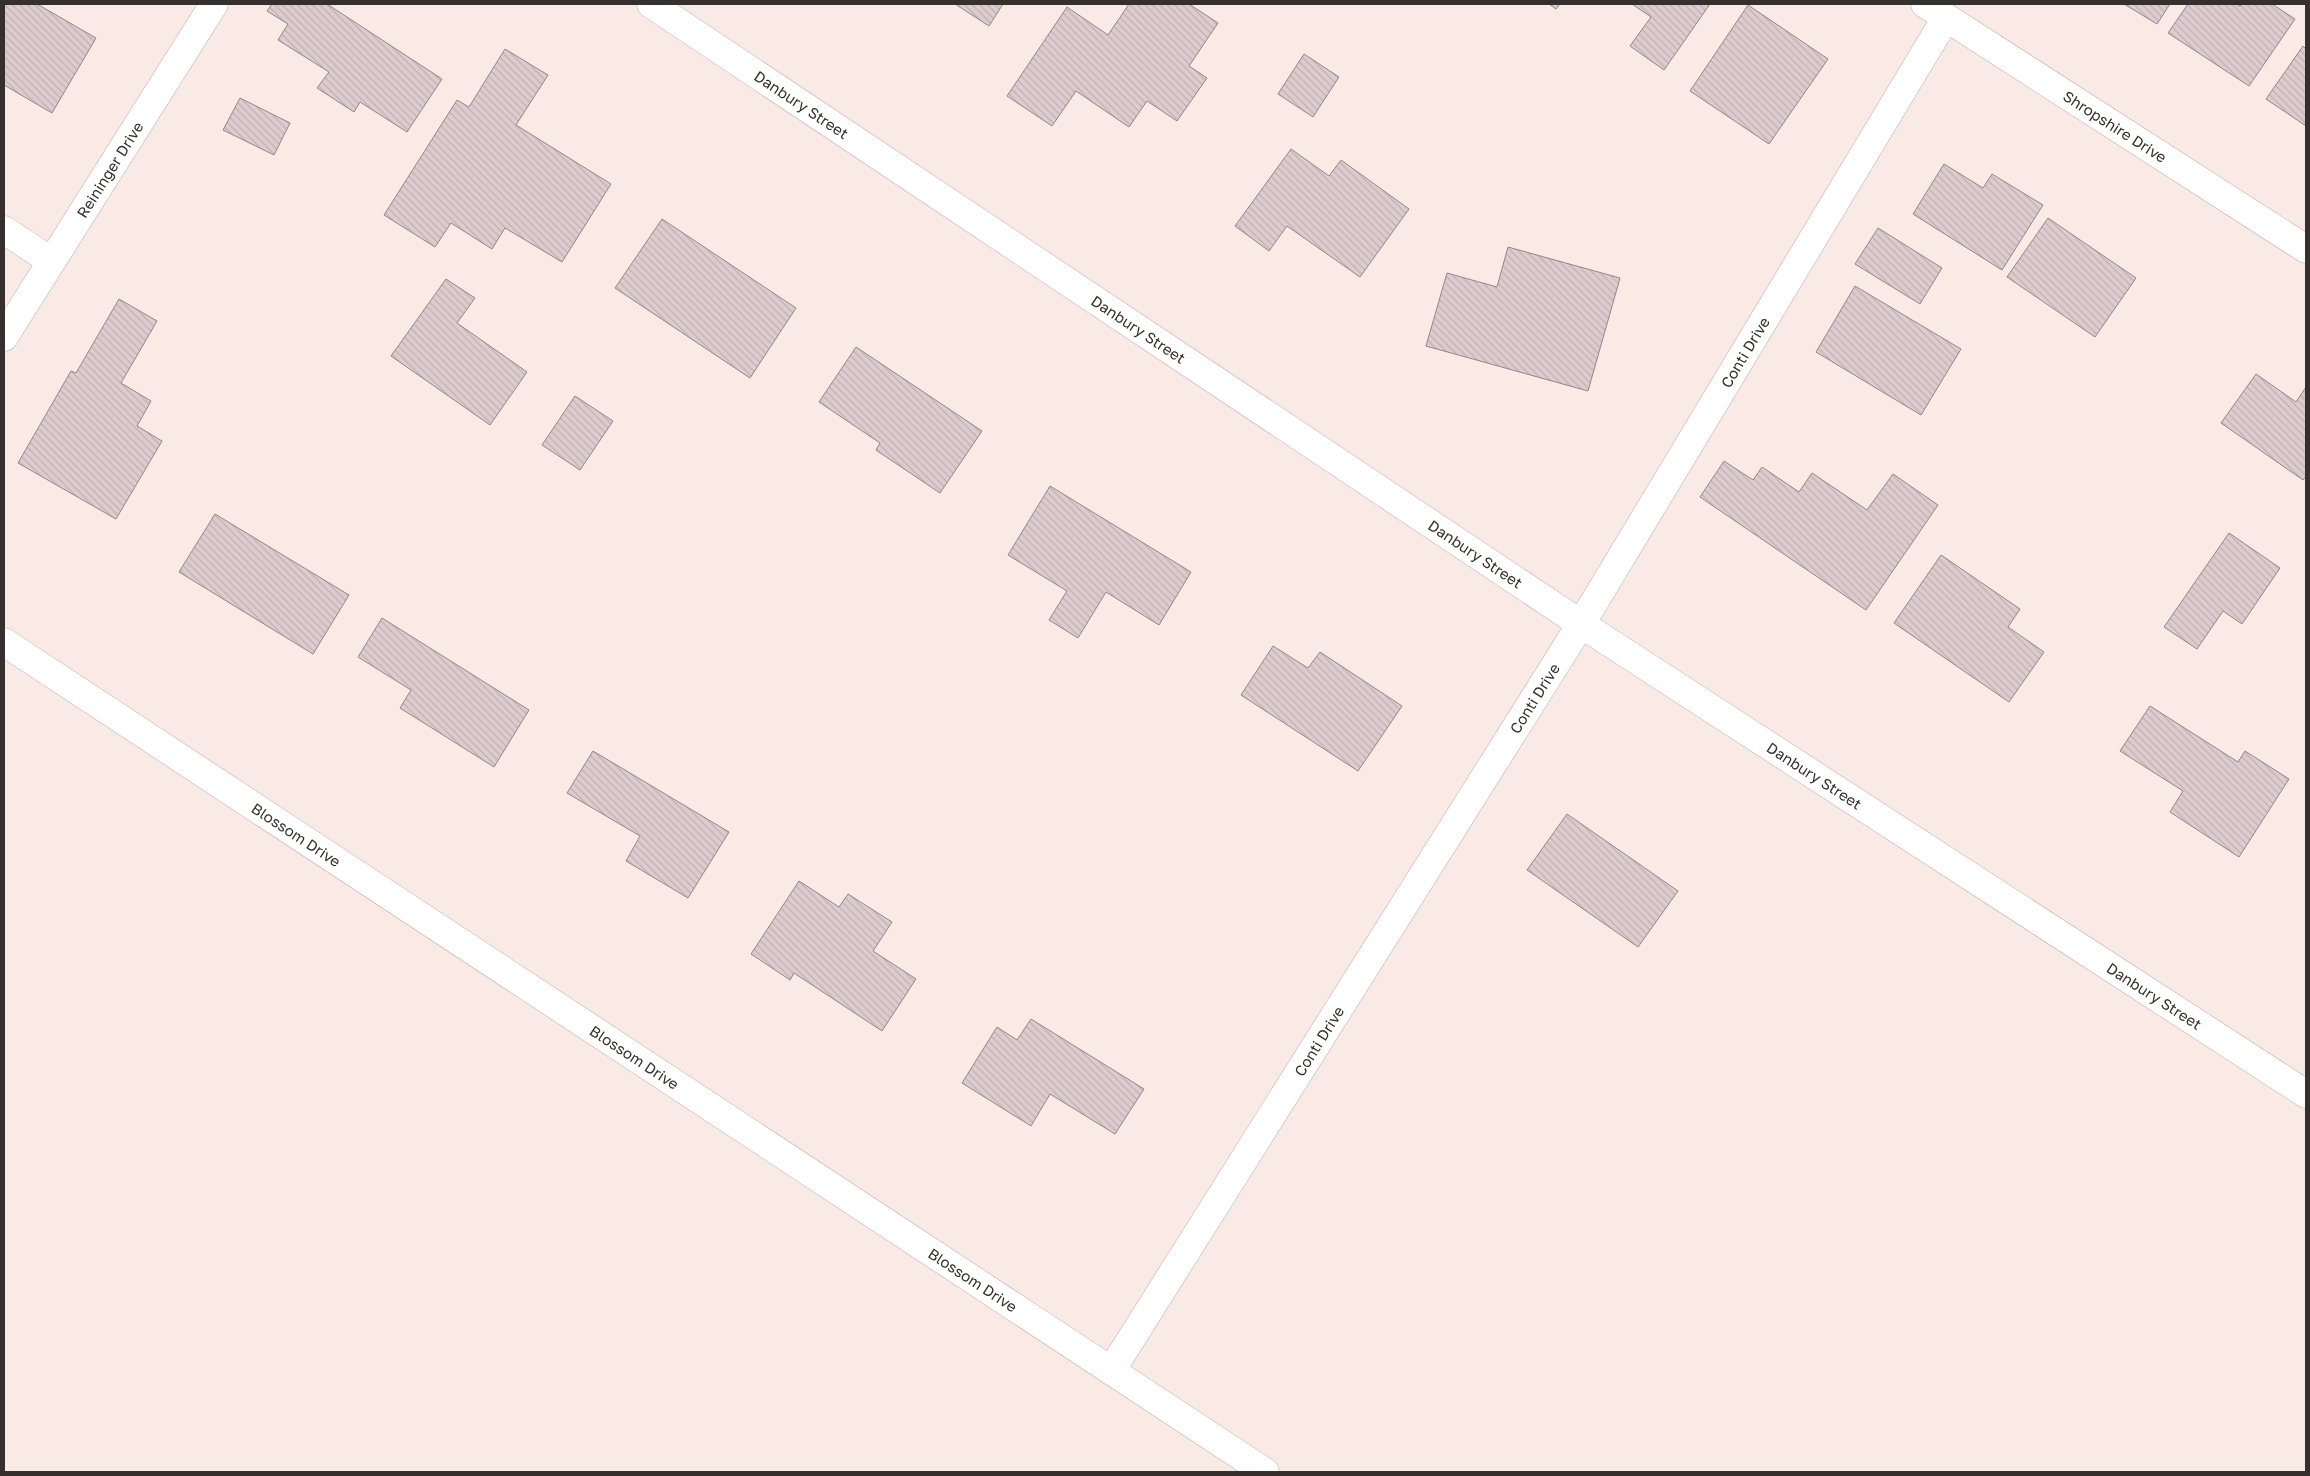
<svg xmlns="http://www.w3.org/2000/svg" width="2310" height="1476" viewBox="0 0 2310 1476" font-family="'Golos Text',sans-serif">
	<style>
		.building { fill: url(#building-back-hatch); stroke: #948587 }
		.lines { fill: none; stroke-linecap: round; stroke-linejoin: round }
		.minor-casing { stroke: #bdadaa; stroke-width: 29 }
		.minor { stroke: #fff; stroke-width: 28 }
		.labels { text-anchor: middle; dominant-baseline: central; stroke-width: 4; stroke-linejoin: round; paint-order: stroke }
		.street-label { font-size: 15px; fill: #352f2d; stroke: #fdfaf9 }
	</style>
	<defs>
		<pattern id="building-back-hatch" width="6" height="6" patternUnits="userSpaceOnUse" patternTransform="scale(1.25)"><rect width="6" height="6" fill="#ddcccf"/><path d="M-1 5l2 2M0 0l6 6M5-1l2 2" fill="none" stroke="#beb0b2"/></pattern>
	</defs>
	<rect width="100%" height="100%" fill="#faeae6"/>
	<g class="building">
		<polygon points="4,4 37,4 96,38 52,113 4,85"/>
		<polygon points="272,4 327,4 442,79 407,132 360,102 354,112 317,88 329,72 278,40 288,24 267,11"/>
		<polygon points="955,4 1003,4 989,26"/>
		<polygon points="1129,4 1189,4 1218,23 1189,66 1207,78 1177,121 1147,101 1129,127 1076,91 1052,126 1007,96 1067,7 1108,35"/>
		<polygon points="1549,4 1560,4 1556,9"/>
		<polygon points="1632,4 1710,4 1664,70 1630,46 1651,17"/>
		<polygon points="2124,4 2170,4 2157,24"/>
		<polygon points="2188,4 2236,4 2240,6 2242,4 2272,4 2295,19 2249,86 2168,33"/>
		<polygon points="1748,5 1828,59 1769,144 1690,91"/>
		<polygon points="2303,46 2306,49 2306,126 2266,99"/>
		<polygon points="505,49 548,75 516,125 611,184 562,262 505,228 492,249 451,223 435,247 384,215 457,100 469,107"/>
		<polygon points="1304,54 1339,77 1313,117 1278,94"/>
		<polygon points="240,98 290,123 274,155 223,130"/>
		<polygon points="1291,149 1329,176 1341,160 1409,209 1360,277 1287,226 1269,251 1235,226"/>
		<polygon points="1944,164 1983,188 1992,174 2043,205 2002,270 1913,214"/>
		<polygon points="2048,218 2136,278 2095,337 2007,277"/>
		<polygon points="662,219 796,308 750,378 615,288"/>
		<polygon points="1878,228 1942,268 1920,304 1855,264"/>
		<polygon points="1508,247 1620,278 1588,391 1426,346 1447,273 1497,287"/>
		<polygon points="446,279 475,298 457,323 527,372 490,425 391,356"/>
		<polygon points="1855,286 1961,349 1921,415 1816,352"/>
		<polygon points="119,299 157,321 121,383 151,401 137,426 162,441 116,519 18,463 71,371 76,373"/>
		<polygon points="856,347 982,431 940,493 876,450 880,443 819,402"/>
		<polygon points="2256,374 2296,402 2306,387 2306,476 2303,480 2221,423"/>
		<polygon points="575,396 613,421 580,470 542,445"/>
		<polygon points="1724,461 1753,480 1762,467 1799,492 1812,473 1867,510 1893,474 1938,505 1866,610 1700,497"/>
		<polygon points="1050,486 1191,572 1159,625 1106,592 1078,638 1049,620 1067,591 1008,555"/>
		<polygon points="215,514 349,595 313,654 179,572"/>
		<polygon points="2229,533 2280,568 2242,624 2223,611 2197,649 2164,627"/>
		<polygon points="1941,555 2020,609 2008,627 2044,652 2009,702 1894,623"/>
		<polygon points="382,618 529,710 494,767 400,708 411,690 358,657"/>
		<polygon points="1273,646 1308,668 1320,652 1402,706 1358,771 1241,695"/>
		<polygon points="2150,706 2238,762 2245,751 2289,779 2239,857 2170,812 2183,791 2120,751"/>
		<polygon points="593,751 729,832 688,898 626,861 640,836 567,793"/>
		<polygon points="1567,814 1678,891 1638,947 1527,870"/>
		<polygon points="799,881 839,907 848,894 892,922 873,951 916,979 882,1031 794,973 790,980 751,954"/>
		<polygon points="1031,1019 1144,1089 1115,1134 1050,1094 1031,1126 962,1083 997,1027 1017,1040"/>
	</g>
	<g class="lines">
		<defs>
			<g id="minor">
				<path id="s1" d="M 651,4 L 1581,624 L 2306,1094"/>
				<path id="s2" d="M 1925,4 L 2306,249"/>
				<polyline points="4,230 51,261"/>
				<path id="s3" d="M 4,337 L 214,4"/>
				<path id="s4" d="M 4,642 L 1265,1472"/>
				<path id="s5" d="M 1111,1371 L 1581,624 L 1946,18"/>
			</g>
		</defs>
		<use href="#minor" class="minor-casing"/>
		<use href="#minor" class="minor"/>
	</g>
	<g class="labels">
		<g class="street-label">
			<text stroke="none"><textPath href="#s1" startOffset="181">Danbury Street</textPath></text>
			<text stroke="none"><textPath href="#s2" startOffset="226">Shropshire Drive</textPath></text>
			<text stroke="none"><textPath href="#s3" startOffset="198">Reininger Drive</textPath></text>
			<text stroke="none"><textPath href="#s1" startOffset="586">Danbury Street</textPath></text>
			<text stroke="none"><textPath href="#s5" startOffset="1200">Conti Drive</textPath></text>
			<text stroke="none"><textPath href="#s1" startOffset="991">Danbury Street</textPath></text>
			<text stroke="none"><textPath href="#s5" startOffset="795">Conti Drive</textPath></text>
			<text stroke="none"><textPath href="#s1" startOffset="1396">Danbury Street</textPath></text>
			<text stroke="none"><textPath href="#s4" startOffset="350">Blossom Drive</textPath></text>
			<text stroke="none"><textPath href="#s1" startOffset="1801">Danbury Street</textPath></text>
			<text stroke="none"><textPath href="#s5" startOffset="390">Conti Drive</textPath></text>
			<text stroke="none"><textPath href="#s4" startOffset="755">Blossom Drive</textPath></text>
			<text stroke="none"><textPath href="#s4" startOffset="1160">Blossom Drive</textPath></text>
		</g>
	</g>
	<rect width="2310" height="1476" fill="none" stroke="#352f2d" stroke-width="10"/>
</svg>
